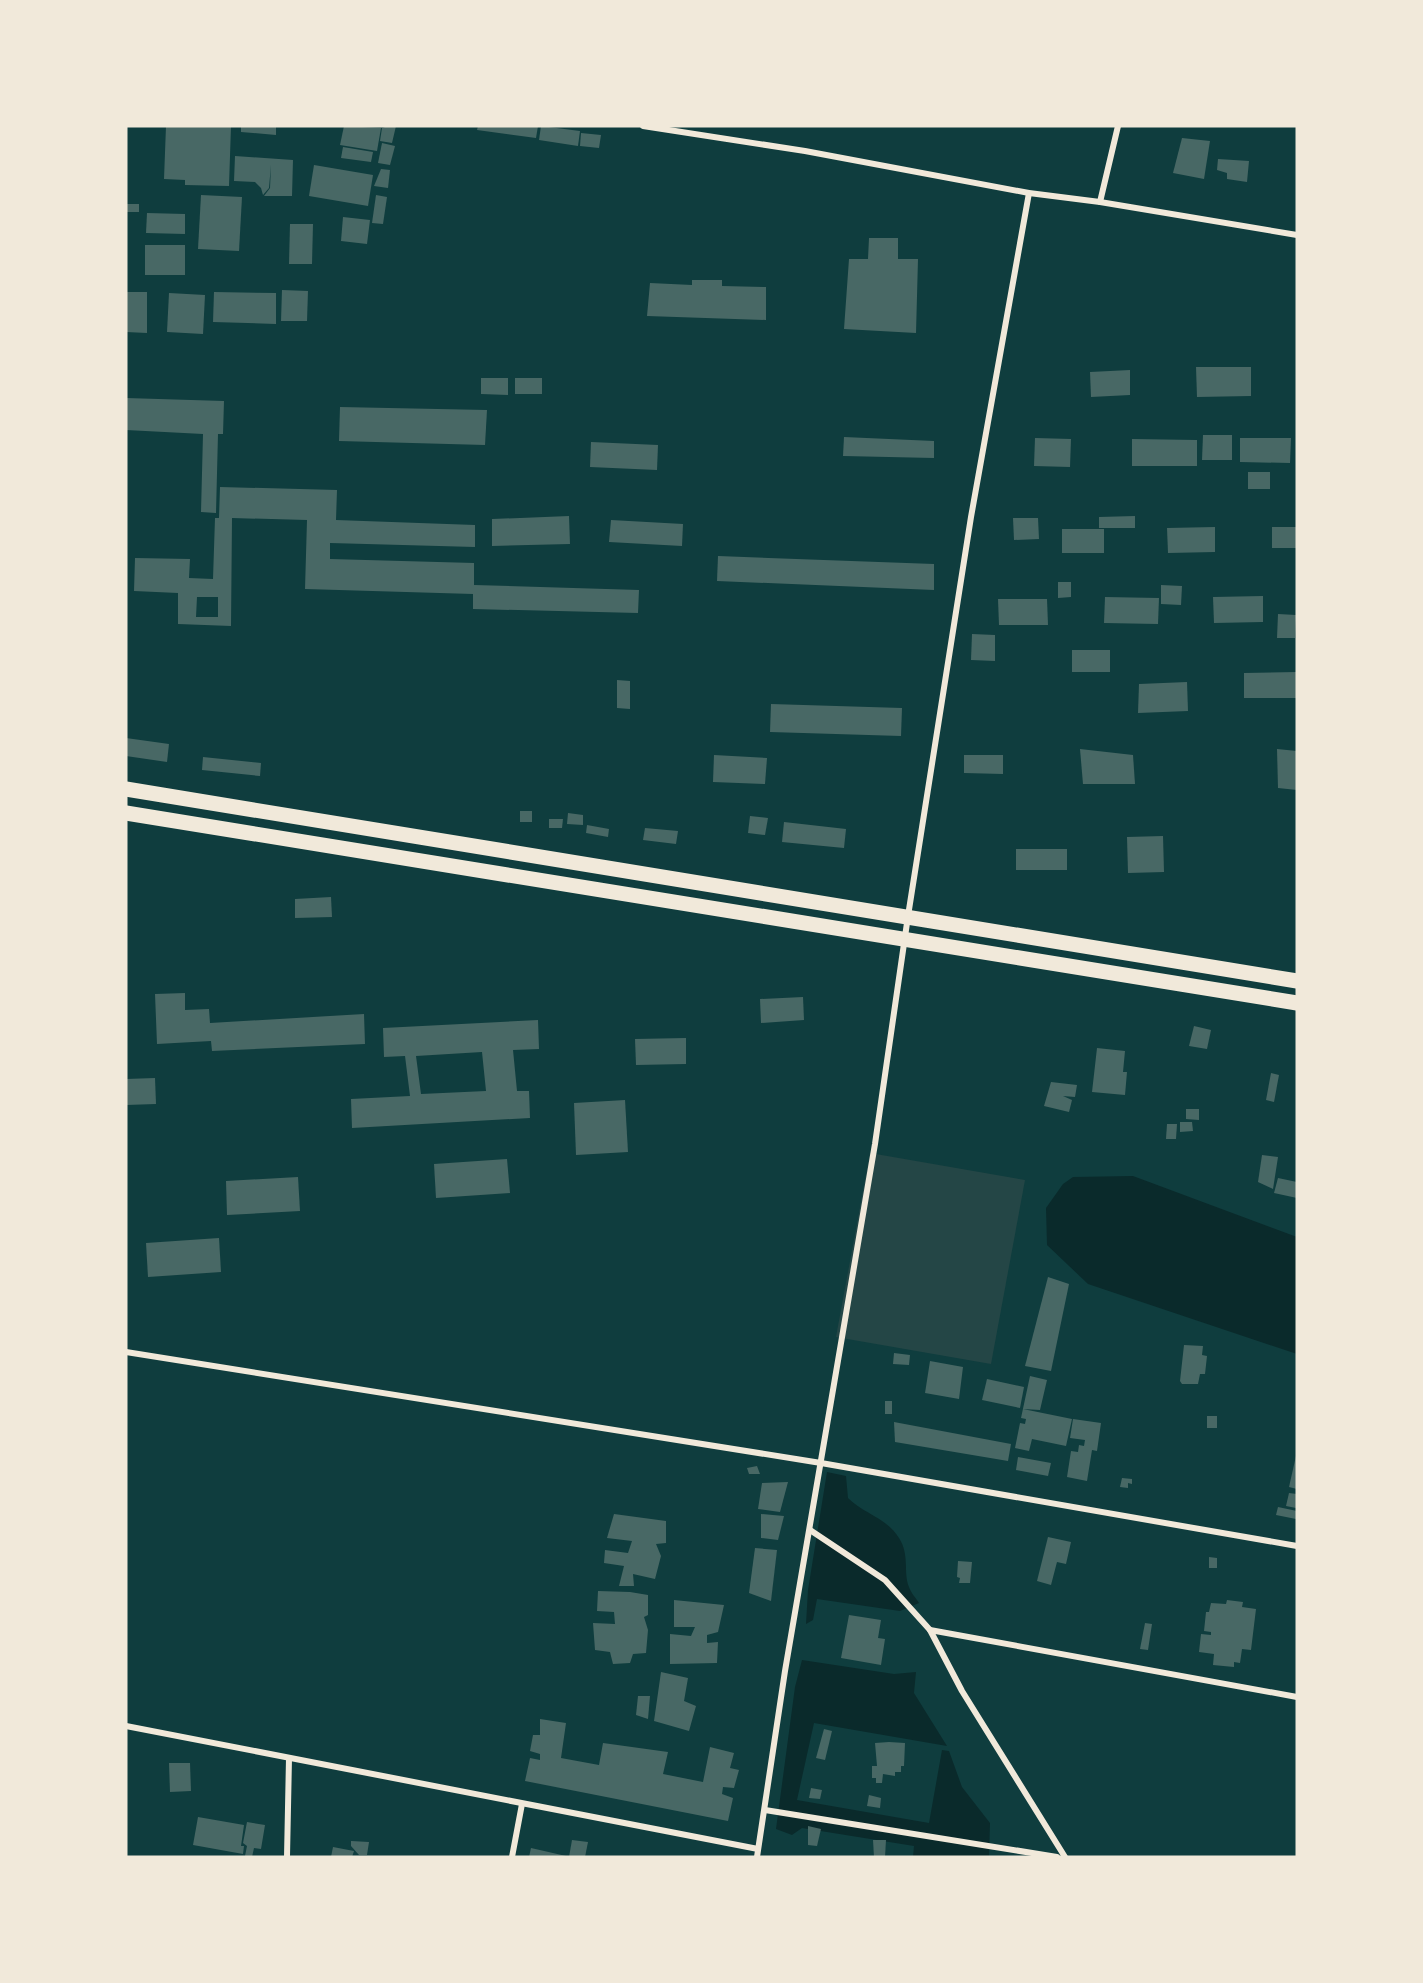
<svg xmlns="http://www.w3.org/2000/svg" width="1423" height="1983" viewBox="0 0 1423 1983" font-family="Rubik,sans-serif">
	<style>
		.green { fill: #244646 }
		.water { fill: #0a2a2b }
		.building { fill: #486865; fill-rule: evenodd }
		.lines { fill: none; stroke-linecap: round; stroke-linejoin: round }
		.minor { stroke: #f1e9da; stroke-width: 6 }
		.primary { stroke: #f1e9da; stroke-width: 15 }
	</style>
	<rect width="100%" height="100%" fill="#0f3d3e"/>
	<polygon class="green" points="870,1153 1025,1180 991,1364 836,1337"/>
	<g class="water">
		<polygon points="1133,1176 1297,1237 1297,1354 1088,1284 1047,1245 1046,1208 1063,1184 1073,1177"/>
		<path d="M 827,1472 L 846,1476 L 848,1498 C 864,1514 887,1518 899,1538 C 910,1555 903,1572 909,1587 C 911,1593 916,1598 919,1603 L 900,1611 L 817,1599 L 813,1620 L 806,1624 L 808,1590 Z"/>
		<polygon points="802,1660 894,1674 916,1672 914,1693 947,1746 814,1723 797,1800 929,1823 942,1750 949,1751 962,1787 990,1823 989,1857 913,1857 914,1846 802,1828 792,1835 776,1829 795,1687"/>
	</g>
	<g class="building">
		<polygon points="166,126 231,126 229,186 185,185 185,180 164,179"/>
		<polygon points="241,126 276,126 276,135 241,132"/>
		<polygon points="344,126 381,128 377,151 340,145"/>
		<polygon points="380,126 396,126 392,143 380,141 382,128 385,128"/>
		<polygon points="478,126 538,126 536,138 477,130"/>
		<polygon points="541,126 580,131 578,146 539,140"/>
		<polygon points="581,133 601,135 599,148 580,146"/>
		<polygon points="1182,138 1210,141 1204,179 1173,173"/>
		<polygon points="382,143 395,146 390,165 378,163"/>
		<polygon points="343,147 373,152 371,162 341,158"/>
		<polygon points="235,156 293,160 292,196 264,196 270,188 271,165 269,188 263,195 261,188 255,182 234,181"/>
		<polygon points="1218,159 1249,161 1247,182 1227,179 1227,173 1217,170"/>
		<polygon points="314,165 373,175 368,206 309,196"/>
		<polygon points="381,169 390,170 388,188 374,186"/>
		<polygon points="201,195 242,197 239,251 198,249"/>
		<polygon points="376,195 387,197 383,224 372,223"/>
		<rect x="126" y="204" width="13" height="8"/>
		<polygon points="147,213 185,214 185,234 146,233"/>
		<polygon points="343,217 370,220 367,244 341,241"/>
		<polygon points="290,224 313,224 312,264 289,264"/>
		<polygon points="869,238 898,238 898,259 918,259 916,333 844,329 849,259 868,259"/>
		<rect x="145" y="245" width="40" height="30"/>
		<polygon points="692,280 722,280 722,286 766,287 766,320 647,316 650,283 692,285"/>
		<polygon points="282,290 308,291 307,321 281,321"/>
		<polygon points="126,292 147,292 147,333 126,332"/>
		<polygon points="214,292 276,293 276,324 213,322"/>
		<polygon points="169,293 205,295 203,334 167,332"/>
		<polygon points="1196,367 1251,367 1251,396 1197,397"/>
		<polygon points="1130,370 1130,395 1091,397 1090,372"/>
		<polygon points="481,378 508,378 508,395 481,394"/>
		<rect x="515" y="378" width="27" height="16"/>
		<polygon points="126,398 224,401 223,434 218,434 216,513 201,512 203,434 126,430"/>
		<polygon points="340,407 487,410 485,445 339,441"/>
		<polygon points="1203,435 1232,435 1232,460 1202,460"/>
		<polygon points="844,437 934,441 934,458 843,456"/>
		<polygon points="1035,438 1071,439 1070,467 1034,466"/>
		<polygon points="1240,438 1291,438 1290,463 1240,462"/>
		<polygon points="1132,439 1197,440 1197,466 1132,466"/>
		<polygon points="591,442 658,445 657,470 590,467"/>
		<rect x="1248" y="472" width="22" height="17"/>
		<path d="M 220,487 L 337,490 L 336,520 L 475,525 L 475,547 L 330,543 L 330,559 L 474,563 L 474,585 L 639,590 L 638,613 L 473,609 L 473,594 L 305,589 L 307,520 L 232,518 L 231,626 L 178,624 L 178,593 L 134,591 L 135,558 L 190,559 L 189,578 L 213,579 L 215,518 L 219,518 ZM 197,597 L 218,597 L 218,617 L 196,617 Z"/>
		<polygon points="569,516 570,544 492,546 492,519"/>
		<polygon points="1135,516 1135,528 1099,528 1099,517"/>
		<polygon points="1013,518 1038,518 1039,539 1014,540"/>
		<polygon points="611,520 683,524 682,546 609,542"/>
		<polygon points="1215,527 1215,552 1168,553 1167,528"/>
		<rect x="1272" y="527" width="25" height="21"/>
		<rect x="1062" y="529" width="42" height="24"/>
		<polygon points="718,556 934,564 934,590 717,581"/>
		<polygon points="1058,582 1071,582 1071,597 1058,598"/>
		<polygon points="1161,585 1182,586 1181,605 1161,604"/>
		<polygon points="1263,596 1263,622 1214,623 1213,597"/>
		<polygon points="1105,597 1159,598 1158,624 1104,623"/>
		<polygon points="998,599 1047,599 1048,625 999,625"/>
		<polygon points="1278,614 1296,615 1295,638 1277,638"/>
		<polygon points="972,634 995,635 995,661 971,660"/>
		<rect x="1072" y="650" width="38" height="22"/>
		<polygon points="1297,672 1297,698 1244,698 1244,673"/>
		<polygon points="617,680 630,681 630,709 617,708"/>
		<polygon points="1187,682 1188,711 1138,713 1139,684"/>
		<polygon points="771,704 902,708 901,736 770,732"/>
		<polygon points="126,738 169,744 167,762 126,756"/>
		<polygon points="1080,749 1133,755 1135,784 1083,784"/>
		<polygon points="1277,749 1297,751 1297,790 1278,788"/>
		<polygon points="714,755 767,758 765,784 713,782"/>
		<polygon points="964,755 1003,755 1003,774 964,773"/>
		<polygon points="203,757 261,763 260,776 202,770"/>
		<rect x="520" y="811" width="12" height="11"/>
		<polygon points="568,813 583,815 583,825 567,824"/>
		<polygon points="750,816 768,818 765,835 748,833"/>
		<polygon points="549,819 563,819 562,828 549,828"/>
		<polygon points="784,822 846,829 844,848 782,842"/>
		<polygon points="587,825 609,829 608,837 586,833"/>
		<polygon points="645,828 678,831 676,844 643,840"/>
		<polygon points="1163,836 1164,872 1128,873 1127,837"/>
		<rect x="1016" y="849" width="51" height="21"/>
		<polygon points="331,897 332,917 295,918 295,899"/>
		<polygon points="185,993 185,1010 209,1009 210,1023 364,1014 365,1044 212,1051 211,1041 157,1044 155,994"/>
		<polygon points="803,997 804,1020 761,1023 760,999"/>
		<path d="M 538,1020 L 539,1049 L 513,1050 L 517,1091 L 529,1091 L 530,1118 L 352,1128 L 351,1099 L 410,1096 L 405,1056 L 384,1057 L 383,1028 ZM 482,1052 L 486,1091 L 421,1094 L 416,1056 Z"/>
		<polygon points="1194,1026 1211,1030 1207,1049 1189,1046"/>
		<polygon points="686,1038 686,1064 636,1065 635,1039"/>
		<polygon points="1097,1048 1125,1051 1123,1072 1127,1072 1125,1095 1092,1092"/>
		<polygon points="1271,1073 1279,1075 1274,1102 1266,1100"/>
		<polygon points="155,1078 156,1104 126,1105 126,1079"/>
		<polygon points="1051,1082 1077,1085 1075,1097 1063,1096 1072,1100 1069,1112 1044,1106"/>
		<polygon points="625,1100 628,1152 576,1155 574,1103"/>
		<polygon points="1186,1109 1199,1109 1199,1120 1186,1119"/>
		<polygon points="1180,1122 1192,1122 1193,1131 1180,1132"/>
		<polygon points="1167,1124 1177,1124 1176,1139 1166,1139"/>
		<polygon points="1262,1155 1278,1157 1273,1189 1258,1182"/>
		<polygon points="507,1159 510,1193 436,1198 434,1164"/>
		<polygon points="298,1177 300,1211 227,1215 226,1181"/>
		<polygon points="1278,1178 1297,1182 1297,1198 1274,1193"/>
		<polygon points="219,1238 221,1272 148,1277 146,1243"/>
		<polygon points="1048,1277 1069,1284 1051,1371 1025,1366"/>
		<polygon points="1184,1345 1203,1346 1202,1355 1207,1356 1205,1374 1200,1374 1198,1384 1182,1384 1180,1381"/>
		<polygon points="894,1353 910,1355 909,1365 893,1364"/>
		<polygon points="930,1361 963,1367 959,1399 925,1393"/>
		<polygon points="1030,1376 1047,1380 1040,1410 1023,1409 1072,1419 1066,1446 1032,1439 1029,1451 1015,1448 1020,1423 1025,1424 1026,1419 1021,1418"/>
		<polygon points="987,1379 1024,1387 1020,1408 982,1400"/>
		<rect x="885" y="1401" width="7" height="13"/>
		<rect x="1207" y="1416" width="10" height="12"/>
		<polygon points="1073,1419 1101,1423 1097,1451 1092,1450 1087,1481 1067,1477 1071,1451 1078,1452 1079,1445 1084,1446 1085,1440 1070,1438"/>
		<polygon points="894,1422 1011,1444 1008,1461 895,1442"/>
		<polygon points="1296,1456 1297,1456 1297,1489 1289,1487"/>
		<polygon points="1018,1457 1051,1463 1048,1476 1016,1470"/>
		<polygon points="757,1466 760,1474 749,1474 747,1468"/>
		<polygon points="1122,1478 1132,1479 1132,1484 1128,1483 1128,1488 1120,1487"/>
		<polygon points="788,1482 780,1512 758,1509 762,1483"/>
		<polygon points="1289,1493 1297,1494 1296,1508 1286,1506"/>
		<polygon points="1278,1507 1297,1511 1296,1519 1276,1515"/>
		<polygon points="614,1514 666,1521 666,1543 656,1544 661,1556 655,1579 633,1574 634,1586 619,1586 624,1566 604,1563 605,1550 628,1553 632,1541 607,1538"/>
		<polygon points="761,1514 784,1516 778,1540 761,1538"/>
		<polygon points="1048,1537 1071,1542 1066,1564 1057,1562 1051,1585 1037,1581"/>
		<polygon points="755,1548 777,1550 771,1601 749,1593"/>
		<polygon points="1209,1557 1217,1558 1217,1568 1209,1568"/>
		<polygon points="958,1561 972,1562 970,1583 959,1583 960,1578 957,1577"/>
		<polygon points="598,1591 630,1592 648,1595 648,1615 644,1617 648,1630 646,1653 633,1654 630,1663 613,1664 610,1652 595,1650 593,1623 615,1624 614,1612 597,1611"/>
		<polygon points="674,1600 724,1605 718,1632 707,1635 707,1643 718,1642 717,1663 670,1664 670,1634 691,1636 695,1627 674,1627"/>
		<polygon points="1227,1600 1243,1602 1242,1607 1256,1609 1251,1650 1242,1649 1240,1663 1234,1662 1234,1667 1213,1665 1214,1654 1199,1652 1201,1634 1211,1635 1211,1632 1204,1631 1206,1612 1209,1612 1211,1603 1226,1604"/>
		<polygon points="849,1615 881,1620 878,1638 885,1639 881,1665 841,1658"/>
		<polygon points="1145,1623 1152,1624 1148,1650 1140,1649"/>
		<polygon points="661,1672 688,1678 684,1701 696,1706 689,1731 654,1721"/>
		<polygon points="638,1696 650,1696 648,1719 636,1715"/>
		<polygon points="540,1719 566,1723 561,1758 599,1765 603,1743 668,1752 663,1774 703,1782 710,1747 734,1753 730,1768 739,1770 734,1788 723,1787 722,1794 733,1798 728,1821 525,1781 530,1758 540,1760 540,1754 530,1751 533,1735 540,1735"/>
		<polygon points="824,1729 832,1731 825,1760 816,1758"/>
		<polygon points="889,1742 905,1743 904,1766 901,1766 901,1772 895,1772 895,1776 883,1774 882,1783 876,1783 876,1778 872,1778 872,1766 877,1766 875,1743"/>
		<polygon points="169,1763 190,1763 191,1791 170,1792"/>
		<polygon points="811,1788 822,1790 820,1799 809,1798"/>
		<polygon points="869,1795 881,1798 880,1808 867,1806"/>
		<polygon points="198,1817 244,1825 241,1846 244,1846 243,1854 193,1845"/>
		<polygon points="247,1822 265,1825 261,1849 254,1848 252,1857 245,1856 247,1846 243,1843"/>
		<polygon points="808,1826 821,1829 817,1846 808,1845"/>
		<polygon points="572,1840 588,1842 585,1857 569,1857"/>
		<polygon points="873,1840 886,1840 885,1857 874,1857"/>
		<polygon points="351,1841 369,1842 367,1855 359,1855 351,1846"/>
		<polygon points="333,1847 354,1851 352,1857 331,1857"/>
		<polygon points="531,1848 566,1856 566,1857 529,1857"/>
	</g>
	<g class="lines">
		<g class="minor">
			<polyline points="643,126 805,151 1029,193 1100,202 1297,235"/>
			<polyline points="1100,202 1118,126"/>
			<polyline points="126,1352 821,1463 1297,1546"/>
			<polyline points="810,1530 885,1580 930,1630 962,1691 1065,1857"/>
			<polyline points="930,1630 1297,1697"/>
			<polyline points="126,1726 758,1849"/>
			<polyline points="765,1810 1057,1857"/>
			<polyline points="287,1857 289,1758"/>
			<polyline points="512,1857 522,1804"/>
			<polyline points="757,1857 785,1671 875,1144 908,916 971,517 1029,193"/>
		</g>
		<g class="primary">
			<polyline points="126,789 1297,981"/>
			<polyline points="126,813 1297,1003"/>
		</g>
	</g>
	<rect width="1423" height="1983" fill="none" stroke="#f1e9da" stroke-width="255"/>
</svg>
